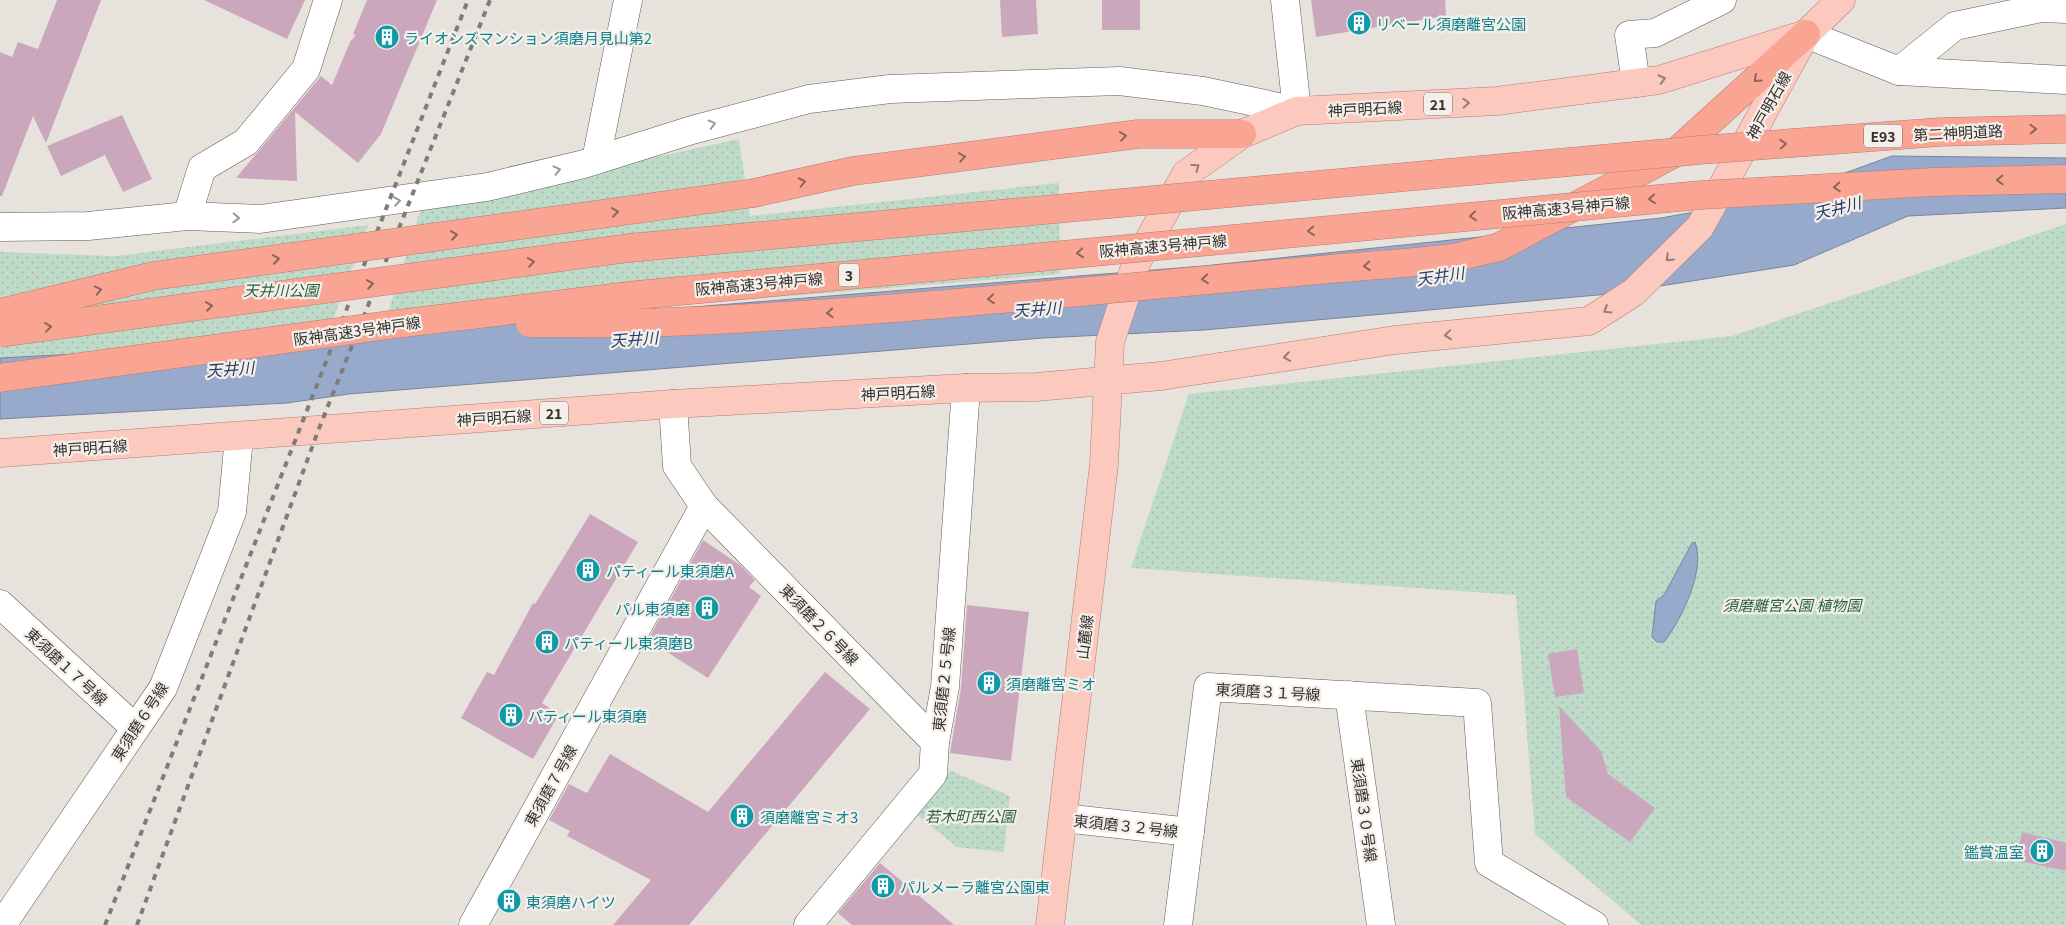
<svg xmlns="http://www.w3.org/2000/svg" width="2066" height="925" viewBox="0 0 2066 925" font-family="Georgia,'Noto Sans JP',serif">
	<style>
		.park { fill: url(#park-dots) }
		.water { fill: #97aacb; stroke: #79859c }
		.building { fill: #cba7be }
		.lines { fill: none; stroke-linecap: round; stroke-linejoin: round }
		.street-casing { stroke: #605b56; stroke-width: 29 }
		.secondary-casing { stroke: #605b56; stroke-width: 29 }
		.primary-casing { stroke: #b47c70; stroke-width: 29 }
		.highway-casing { stroke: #b47c70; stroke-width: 29 }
		.street { stroke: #fff; stroke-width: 28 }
		.secondary { stroke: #fff; stroke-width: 28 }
		.primary { stroke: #fcc9be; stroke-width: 28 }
		.highway { stroke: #faa593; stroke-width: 28 }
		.rail { stroke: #7f7c79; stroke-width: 4; stroke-dasharray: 6 6; stroke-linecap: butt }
		.highway-bridge-casing { stroke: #b47c70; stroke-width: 29; stroke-linecap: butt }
		.highway-bridge { stroke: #faa593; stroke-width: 28 }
		.oneway { stroke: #977c76 }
		.oneway2 { stroke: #8c655b }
		.oneway3 { stroke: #989896 }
		.labels { text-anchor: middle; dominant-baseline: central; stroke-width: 4.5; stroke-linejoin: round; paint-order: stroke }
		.shield { fill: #f5efea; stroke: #6c6966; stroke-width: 1 }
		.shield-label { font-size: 14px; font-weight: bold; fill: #32302e }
		.culture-label { font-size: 15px; fill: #0d838f; stroke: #f5efea; text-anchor: start }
		.street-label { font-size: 15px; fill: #32302e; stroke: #f5efea }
		.park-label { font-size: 15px; font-style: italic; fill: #266343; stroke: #f5efea }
		.water-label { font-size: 16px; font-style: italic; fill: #243d69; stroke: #f5efea }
	</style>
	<defs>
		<pattern id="park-dots" width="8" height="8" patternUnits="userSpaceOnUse" patternTransform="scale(1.25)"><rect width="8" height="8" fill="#bedac8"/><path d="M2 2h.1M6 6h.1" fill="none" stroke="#a4bbac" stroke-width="1.8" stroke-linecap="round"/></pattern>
	</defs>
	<rect width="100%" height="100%" fill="#e8e2dd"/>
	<g class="park">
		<polygon points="739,139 750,216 1059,183 1060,274 383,329 421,208"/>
		<polygon points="2066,224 2066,925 1641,925 1535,834 1516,595 1131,568 1189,394 1732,336"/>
		<polygon points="368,225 326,339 0,359 0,252 115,256"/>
		<polygon points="951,771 1010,796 1004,852 957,847 916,814"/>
	</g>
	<g class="water">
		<polygon points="1892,156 2066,158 2066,208 1908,216 1794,265 1609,294 1204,330 1043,338 349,394 287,403 0,419 0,358 323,341 370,333 1203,266 1661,218 1778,197"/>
		<path d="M 1695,542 C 1706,570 1681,620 1664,642 L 1657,642 L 1652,637 L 1656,601 L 1664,595 L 1692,543 Z"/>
	</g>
	<g class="building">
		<polygon points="57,0 101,0 46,143 33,116 2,196 0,196 0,52 12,57 18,42 38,49"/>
		<polygon points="204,0 305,0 287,39"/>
		<polygon points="367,0 437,0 381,134 358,163 295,112 297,181 236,178 321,76 332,85 350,42 356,35 353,34"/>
		<polygon points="1000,0 1036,0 1038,34 1002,37"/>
		<rect x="1102" y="0" width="38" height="30"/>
		<polygon points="1311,0 1445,0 1446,16 1316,37"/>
		<polygon points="122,115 152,179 123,192 105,155 61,176 47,146"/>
		<polygon points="590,514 638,542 542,703 559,714 533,759 461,718 487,672 494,675 533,603 535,604"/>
		<polygon points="703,540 740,565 755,580 749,587 761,596 708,678 648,640"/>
		<polygon points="967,605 1029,612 1011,761 950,753 961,688"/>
		<polygon points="1577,649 1584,693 1555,697 1548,654"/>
		<polygon points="825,672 870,709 689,925 613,925 651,880 567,836 570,831 549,820 569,784 587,793 610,754 708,812"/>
		<polygon points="1559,706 1601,751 1608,774 1655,808 1630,842 1566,797"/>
		<polygon points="2022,832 2066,843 2066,871 2016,860"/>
		<polygon points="880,863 954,925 852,925 838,913"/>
	</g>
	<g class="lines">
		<defs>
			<g id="street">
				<polyline points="1899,71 1955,26 2041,8 2066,9"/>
				<polyline points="1636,83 1629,35 1655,33 1722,0"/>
				<polyline points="596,160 628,0"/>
				<polyline points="187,216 202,168 246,142 306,69 328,0"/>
				<polyline points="0,227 88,226 187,216 260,219 487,187 584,164 692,130 809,99 890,89 1119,81 1203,91 1297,111 1285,0"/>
				<polyline points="704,506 935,742"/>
				<polyline points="0,604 135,728"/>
				<polyline points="1349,695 1381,925"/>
				<polyline points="1063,818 1190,832"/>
				<polyline points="2,925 163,688 232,512 239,437"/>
				<polyline points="473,925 704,506 677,466 673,404"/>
				<polyline points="808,925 933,774 935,742 945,687 966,388"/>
				<polyline points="1178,925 1208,687 1477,703 1489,863 1594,925"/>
			</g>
			<polyline id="secondary" points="1806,34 1899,71 2066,80"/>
			<g id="primary">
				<polyline points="0,453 673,404 966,388 1036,387 1161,376 1395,340 1589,321 1634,292 1700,227 1806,34 1841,0"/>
				<polyline points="1050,925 1104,464 1110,342 1137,261 1186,174 1242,134 1297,111 1497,101 1659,80 1806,34"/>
			</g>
			<g id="highway">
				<polyline points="754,193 853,171 1138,134 1242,134"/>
				<polyline points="1416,262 1453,258 1499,247 1675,153 1806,34"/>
			</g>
		</defs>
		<use href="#street" class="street-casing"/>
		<use href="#secondary" class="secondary-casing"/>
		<use href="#primary" class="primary-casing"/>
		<use href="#highway" class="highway-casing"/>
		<use href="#street" class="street"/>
		<use href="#secondary" class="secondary"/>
		<use href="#primary" class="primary"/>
		<use href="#highway" class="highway"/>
		<g class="rail">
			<polyline points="105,925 468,0"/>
			<polyline points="137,925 318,431 490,0"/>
		</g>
		<defs>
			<g id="highway-bridge">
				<polyline points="0,313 153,276 754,193"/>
				<path d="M 530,323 C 576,323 622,324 668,322 C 918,312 1167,281 1416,262"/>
				<polyline points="0,333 629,248 1700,150 1940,132 2066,129"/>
				<polyline points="0,378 396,324 637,295 1701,195 1934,182 2066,179"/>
			</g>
		</defs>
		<use href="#highway-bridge" class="highway-bridge-casing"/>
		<use href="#highway-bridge" class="highway-bridge"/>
	</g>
	<defs><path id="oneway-chevron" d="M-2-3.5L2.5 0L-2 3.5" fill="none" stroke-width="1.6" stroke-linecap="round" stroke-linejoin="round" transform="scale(1.25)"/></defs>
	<g class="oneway">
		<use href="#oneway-chevron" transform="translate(1662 79) rotate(-14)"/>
		<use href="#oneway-chevron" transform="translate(1466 103) rotate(-3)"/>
		<use href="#oneway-chevron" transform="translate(1196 167) rotate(-36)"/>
		<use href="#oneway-chevron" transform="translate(1669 258) rotate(136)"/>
		<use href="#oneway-chevron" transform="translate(1607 310) rotate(148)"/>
		<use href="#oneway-chevron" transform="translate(1448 335) rotate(174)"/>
		<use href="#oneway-chevron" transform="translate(1287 357) rotate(171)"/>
	</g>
	<g class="oneway2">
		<use href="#oneway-chevron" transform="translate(1757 79) rotate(138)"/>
		<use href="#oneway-chevron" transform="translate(2033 129) rotate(-2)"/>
		<use href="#oneway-chevron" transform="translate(1123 136) rotate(-8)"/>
		<use href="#oneway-chevron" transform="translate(1783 144) rotate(-4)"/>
		<use href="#oneway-chevron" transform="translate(962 157) rotate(-8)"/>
		<use href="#oneway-chevron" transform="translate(2000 180) rotate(178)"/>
		<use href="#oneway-chevron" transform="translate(802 182) rotate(-12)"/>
		<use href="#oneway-chevron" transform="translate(1837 187) rotate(177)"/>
		<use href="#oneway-chevron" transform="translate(1652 199) rotate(175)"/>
		<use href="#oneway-chevron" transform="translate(615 212) rotate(-8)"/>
		<use href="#oneway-chevron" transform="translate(1473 216) rotate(175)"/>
		<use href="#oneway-chevron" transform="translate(1311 231) rotate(175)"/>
		<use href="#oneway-chevron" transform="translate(454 235) rotate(-8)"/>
		<use href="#oneway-chevron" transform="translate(1080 253) rotate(175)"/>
		<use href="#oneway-chevron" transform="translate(276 259) rotate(-8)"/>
		<use href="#oneway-chevron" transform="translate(531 262) rotate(-8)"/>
		<use href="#oneway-chevron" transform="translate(1367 266) rotate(176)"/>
		<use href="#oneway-chevron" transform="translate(1205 279) rotate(175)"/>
		<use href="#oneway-chevron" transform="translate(370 284) rotate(-8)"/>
		<use href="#oneway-chevron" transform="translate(98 290) rotate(-13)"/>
		<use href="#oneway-chevron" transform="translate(991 299) rotate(175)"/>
		<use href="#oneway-chevron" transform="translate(209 306) rotate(-8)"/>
		<use href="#oneway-chevron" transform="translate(830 313) rotate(177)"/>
		<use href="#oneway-chevron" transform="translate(48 327) rotate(-7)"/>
	</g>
	<g class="oneway3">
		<use href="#oneway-chevron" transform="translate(712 124) rotate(-15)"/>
		<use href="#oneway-chevron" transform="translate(557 170) rotate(-13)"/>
		<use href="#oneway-chevron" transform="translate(397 201) rotate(-8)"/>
		<use href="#oneway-chevron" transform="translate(236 218) rotate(2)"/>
	</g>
	<defs>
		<symbol id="building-disc" viewBox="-11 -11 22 22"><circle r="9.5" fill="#0f9aa8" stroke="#f5efea"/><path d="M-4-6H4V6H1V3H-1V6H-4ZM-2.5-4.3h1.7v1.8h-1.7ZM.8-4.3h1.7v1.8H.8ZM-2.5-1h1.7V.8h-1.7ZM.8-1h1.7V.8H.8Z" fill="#fff"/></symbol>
	</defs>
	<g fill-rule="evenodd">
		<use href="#building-disc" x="1345" y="9" width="28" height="28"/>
		<use href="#building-disc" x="373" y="23" width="28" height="28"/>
		<use href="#building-disc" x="574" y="556" width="28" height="28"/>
		<use href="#building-disc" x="693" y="594" width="28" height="28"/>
		<use href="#building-disc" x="533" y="628" width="28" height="28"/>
		<use href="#building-disc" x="975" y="669" width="28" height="28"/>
		<use href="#building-disc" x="497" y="701" width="28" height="28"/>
		<use href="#building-disc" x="728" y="802" width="28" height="28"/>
		<use href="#building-disc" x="2028" y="837" width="28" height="28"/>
		<use href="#building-disc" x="869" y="872" width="28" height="28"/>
		<use href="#building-disc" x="495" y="887" width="28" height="28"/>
	</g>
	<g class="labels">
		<g class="shield">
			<rect x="1424" y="92.5" width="28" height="23" rx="4"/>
			<rect x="1864" y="124.5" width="38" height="23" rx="4"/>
			<rect x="839" y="263.5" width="20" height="23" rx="4"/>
			<rect x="540" y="401.5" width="28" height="23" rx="4"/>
		</g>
		<g class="shield-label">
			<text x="1438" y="104">21</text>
			<text x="1883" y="136">E93</text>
			<text x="849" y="275">3</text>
			<text x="554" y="413">21</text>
		</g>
		<g class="culture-label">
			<text x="1376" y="23">リベール須磨離宮公園</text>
			<text x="404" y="37">ライオンズマンション須磨月見山第2</text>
			<text x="606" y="570">パティール東須磨A</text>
			<text x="690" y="608" text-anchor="end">パル東須磨</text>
			<text x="564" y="642">パティール東須磨B</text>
			<text x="1006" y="683">須磨離宮ミオ</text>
			<text x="528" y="715">パティール東須磨</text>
			<text x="760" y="816">須磨離宮ミオ3</text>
			<text x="2024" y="851" text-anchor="end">鑑賞温室</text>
			<text x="900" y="886">パルメーラ離宮公園東</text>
			<text x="526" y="901">東須磨ハイツ</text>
		</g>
		<g class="street-label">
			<text transform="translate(1768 105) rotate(-61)">神戸明石線</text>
			<text transform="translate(1365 108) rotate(-3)">神戸明石線</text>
			<text transform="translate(1958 132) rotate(-3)">第二神明道路</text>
			<text transform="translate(1566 207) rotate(-5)">阪神高速3号神戸線</text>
			<text transform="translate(1163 245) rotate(-5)">阪神高速3号神戸線</text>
			<text transform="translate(759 283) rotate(-5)">阪神高速3号神戸線</text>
			<text transform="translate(357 330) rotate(-8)">阪神高速3号神戸線</text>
			<text transform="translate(898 392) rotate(-3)">神戸明石線</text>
			<text transform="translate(494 417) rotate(-4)">神戸明石線</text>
			<text transform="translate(90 447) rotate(-4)">神戸明石線</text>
			<text transform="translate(820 624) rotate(46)">東須磨２６号線</text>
			<text transform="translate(1084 637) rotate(-83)">山麓線</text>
			<text transform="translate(67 666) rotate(43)">東須磨１７号線</text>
			<text transform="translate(943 679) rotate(-84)">東須磨２５号線</text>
			<text transform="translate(1268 691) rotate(3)">東須磨３１号線</text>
			<text transform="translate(139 721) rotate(-57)">東須磨６号線</text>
			<text transform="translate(550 785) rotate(-61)">東須磨７号線</text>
			<text transform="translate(1365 810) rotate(82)">東須磨３０号線</text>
			<text transform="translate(1126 825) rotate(6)">東須磨３２号線</text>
		</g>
		<g class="park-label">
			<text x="281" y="289">天井川公園</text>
			<text x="1792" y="604">須磨離宮公園 植物園</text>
			<text x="970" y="815">若木町西公園</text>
		</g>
		<g class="water-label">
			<text transform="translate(1837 207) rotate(-14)">天井川</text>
			<text transform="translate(1440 275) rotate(-8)">天井川</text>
			<text transform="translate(1037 308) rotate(-4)">天井川</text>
			<text transform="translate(634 338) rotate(-4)">天井川</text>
			<text transform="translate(230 368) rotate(-4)">天井川</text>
		</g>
	</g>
</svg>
